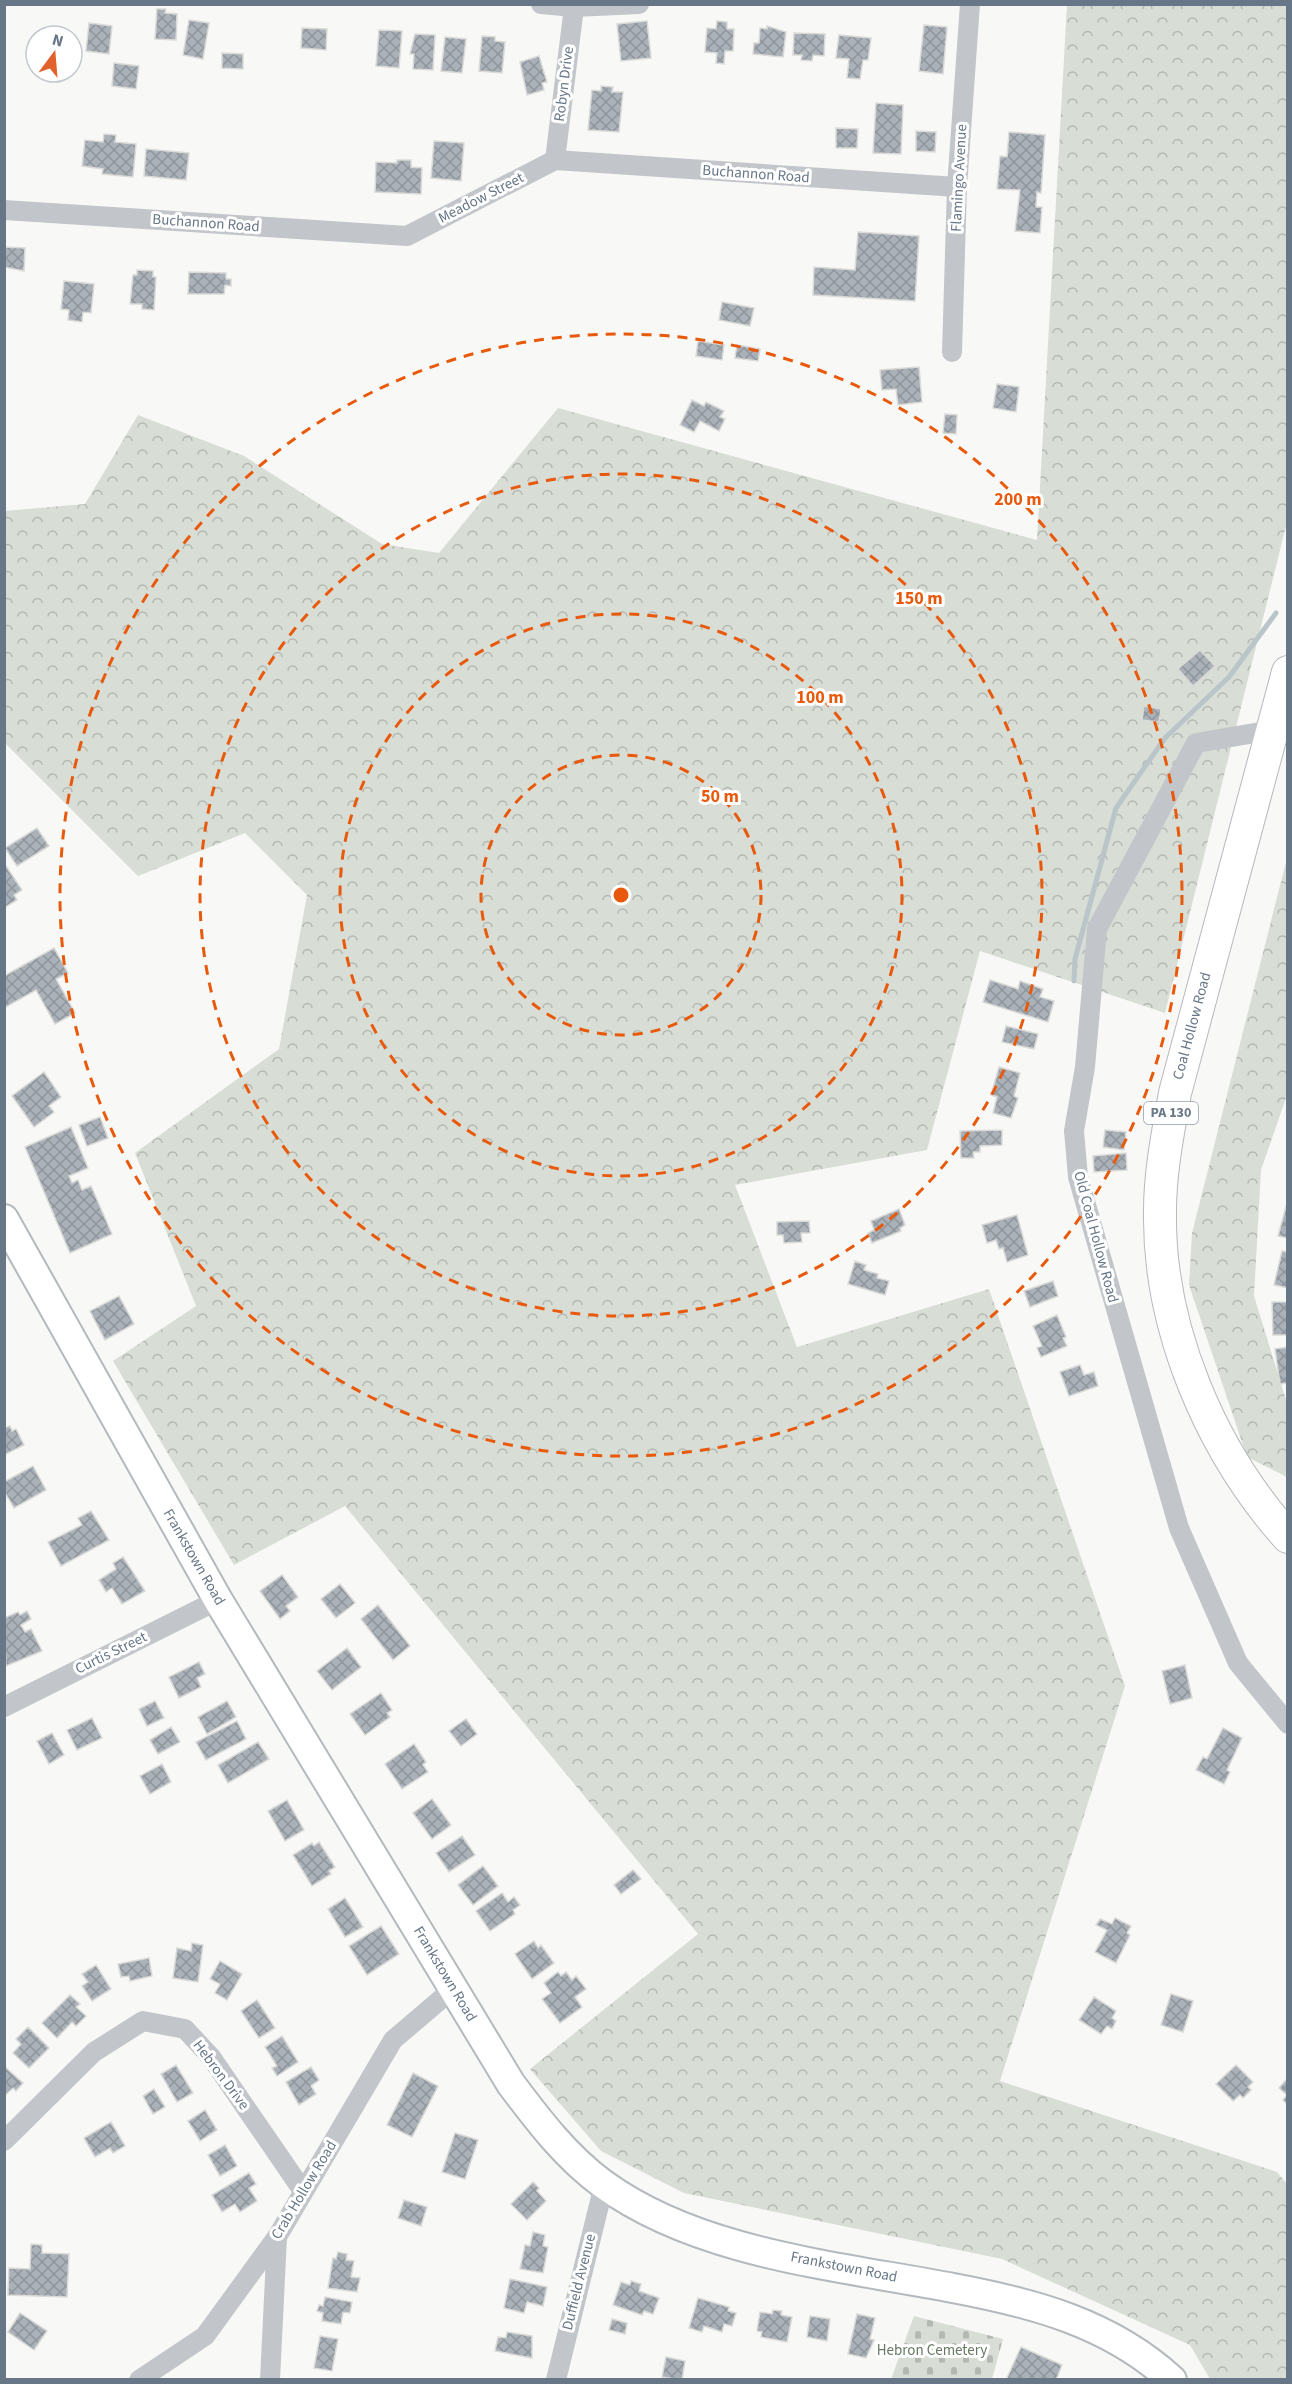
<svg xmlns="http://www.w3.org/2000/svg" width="1292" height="2384" viewBox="0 0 1292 2384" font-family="'Source Sans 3',sans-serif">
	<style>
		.forest { fill: url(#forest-crowns) }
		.cemetery { fill: url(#cemetery-stones) }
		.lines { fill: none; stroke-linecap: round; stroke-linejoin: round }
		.stream { stroke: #bac5ca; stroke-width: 5 }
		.building { fill: url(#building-cross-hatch); stroke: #dadad8; stroke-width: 1.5 }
		.secondary-casing { stroke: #b4b9be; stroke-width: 32 }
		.primary-casing { stroke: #b5b9be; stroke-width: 34 }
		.minor { stroke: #c2c5ca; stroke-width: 20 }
		.secondary { stroke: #fff; stroke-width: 28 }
		.primary { stroke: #fff; stroke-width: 32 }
		.ring { fill: none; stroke: #e8590c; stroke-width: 3; stroke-dasharray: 10 8 }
		.labels { text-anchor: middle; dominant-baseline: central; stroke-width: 6; stroke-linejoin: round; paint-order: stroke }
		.shield { fill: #fff; stroke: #95a0ab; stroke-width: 1.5 }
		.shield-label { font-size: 14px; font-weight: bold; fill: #687787 }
		.street-label { font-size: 15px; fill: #687787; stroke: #fff }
		.park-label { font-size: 15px; fill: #667963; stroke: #fff }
		.centre { fill: #e8590c; stroke: #fff; stroke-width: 3 }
		.ring-label { font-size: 18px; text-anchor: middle; font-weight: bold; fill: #e8590c; stroke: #fff; stroke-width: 6; stroke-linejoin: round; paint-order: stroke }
	</style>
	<defs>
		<pattern id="forest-crowns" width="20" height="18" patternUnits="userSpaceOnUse" patternTransform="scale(1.5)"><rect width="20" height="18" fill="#d8ddd5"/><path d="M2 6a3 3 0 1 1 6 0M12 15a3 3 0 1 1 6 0" fill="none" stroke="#b3b8b2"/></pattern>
		<pattern id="cemetery-stones" width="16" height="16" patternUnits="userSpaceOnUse" patternTransform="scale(1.5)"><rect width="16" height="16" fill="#d8ddd5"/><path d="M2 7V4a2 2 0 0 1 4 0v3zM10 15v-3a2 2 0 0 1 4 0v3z" fill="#b3b8b2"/></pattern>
		<pattern id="building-cross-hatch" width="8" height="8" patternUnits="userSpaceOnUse" patternTransform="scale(1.5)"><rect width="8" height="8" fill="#aab1b8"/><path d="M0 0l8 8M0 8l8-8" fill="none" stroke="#8e959b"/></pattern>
	</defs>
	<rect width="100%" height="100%" fill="#f8f9f6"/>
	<g class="forest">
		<polygon points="1067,5 1287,5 1287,522 1165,1013 980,951 927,1150 735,1185 797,1347 989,1289 1125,1686 1000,2081 1277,2172 1287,2184 1287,2379 1210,2379 1190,2345 1002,2259 684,2193 601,2151 530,2069 698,1934 345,1506 234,1565 113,1361 196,1306 135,1153 279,1049 307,895 245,833 138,876 5,743 4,511 85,504 138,415 244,456 382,544 439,553 558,408 1037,540"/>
		<polygon points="1287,858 1287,1095 1261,1170 1254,1296 1287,1403 1287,1477 1247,1457 1189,1285 1192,1233"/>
	</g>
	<polygon class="cemetery" points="914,2316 1003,2339 992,2379 891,2379"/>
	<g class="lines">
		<polyline class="stream" points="1074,981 1075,959 1116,808 1165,738 1229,677 1276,613"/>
	</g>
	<g class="building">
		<polygon points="157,9 166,9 165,13 177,14 176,40 155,39"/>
		<polygon points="189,20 209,23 203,59 183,55"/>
		<polygon points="647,21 651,58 621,61 617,24"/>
		<polygon points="717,21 727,22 727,29 734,29 733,51 725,51 724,64 716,63 717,53 705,52 707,28 716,29"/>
		<polygon points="89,23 112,26 109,54 86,51"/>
		<polygon points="924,25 947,27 943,74 919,71"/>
		<polygon points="767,26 786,32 783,57 753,54 754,43 759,43 760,28 767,29"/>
		<polygon points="302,28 327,29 326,50 301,48"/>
		<polygon points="379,30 402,31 399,68 376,66"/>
		<polygon points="794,33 825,34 824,56 813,55 812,61 801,60 802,55 793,55"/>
		<polygon points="415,34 435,35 433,70 413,69 414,54 410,54"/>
		<polygon points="839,35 871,38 868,60 863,60 860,79 847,78 849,59 836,58"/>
		<polygon points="482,36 495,37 495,41 505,42 502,73 479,71"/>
		<polygon points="445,37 466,39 462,73 441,71"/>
		<polygon points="222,53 243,54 243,69 222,68"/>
		<polygon points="539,56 547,82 542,83 544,90 527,95 520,62"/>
		<polygon points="114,63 139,66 136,89 112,86"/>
		<polygon points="601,86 613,87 612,92 623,92 619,132 588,130 592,90 601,91"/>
		<polygon points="876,103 903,105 901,154 873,153"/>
		<polygon points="836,128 858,129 857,148 836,148"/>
		<polygon points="916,131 936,132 935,152 916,151"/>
		<polygon points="1009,132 1045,135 1041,193 1037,192 1036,207 1042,207 1040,233 1015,231 1020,190 997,189 1000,156 1007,157"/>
		<polygon points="104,134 116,135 115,142 136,144 133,177 102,174 103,169 82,166 85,140 103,142"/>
		<polygon points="434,141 464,143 461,181 431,178"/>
		<polygon points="146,149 189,153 186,180 144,176"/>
		<polygon points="397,160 411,160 411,167 422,168 421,194 375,192 376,162 397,163"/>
		<polygon points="858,232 919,236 915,301 813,295 814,267 855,270"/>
		<polygon points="4,247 25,248 24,271 4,267"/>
		<polygon points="137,270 153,271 153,277 156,277 154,310 142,309 142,304 130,304 133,275 137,275"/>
		<polygon points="189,272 226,273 226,279 231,279 231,286 225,285 224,294 188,294"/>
		<polygon points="64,281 94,284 91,313 83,312 82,322 68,320 69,310 61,309"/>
		<polygon points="722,302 754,308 750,326 719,320"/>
		<polygon points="698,341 724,345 722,360 696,356"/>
		<polygon points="737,345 760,349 758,361 735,358"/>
		<polygon points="919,367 922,402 898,405 896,389 882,390 880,370"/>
		<polygon points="997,384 1019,387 1016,412 993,408"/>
		<polygon points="692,400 704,406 706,402 724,411 720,417 725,419 719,431 700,421 694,432 680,425"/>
		<polygon points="945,414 957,415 956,434 943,433"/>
		<polygon points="1200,650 1215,666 1193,686 1178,669"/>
		<polygon points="1144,706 1161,709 1159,722 1142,720"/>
		<polygon points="37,828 49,846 17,866 5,848"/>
		<polygon points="4,863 22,890 14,895 17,900 4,908"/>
		<polygon points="54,948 68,973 56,979 75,1013 55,1024 36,990 4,1008 4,976"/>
		<polygon points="990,980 1018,989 1020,981 1043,989 1040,997 1054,1001 1048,1022 983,1002"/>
		<polygon points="1006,1026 1038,1034 1034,1049 1002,1042"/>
		<polygon points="999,1067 1020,1073 1014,1096 1018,1098 1011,1118 993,1113 997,1097 991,1095"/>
		<polygon points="44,1072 61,1097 49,1106 54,1112 34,1127 12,1096"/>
		<polygon points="100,1117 108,1138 87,1146 79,1125"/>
		<polygon points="71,1127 88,1168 69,1176 72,1183 78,1180 82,1190 91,1186 112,1234 70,1253 25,1147"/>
		<polygon points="1002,1130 1002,1145 980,1146 980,1152 973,1152 974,1158 961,1158 960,1131"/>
		<polygon points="1105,1130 1126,1132 1124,1150 1103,1147"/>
		<polygon points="1126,1153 1127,1170 1094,1172 1093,1156"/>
		<polygon points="1287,1203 1288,1203 1288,1238 1278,1236"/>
		<polygon points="899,1209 905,1225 900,1228 901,1231 872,1243 868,1233 874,1230 871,1221"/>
		<polygon points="1017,1215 1028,1255 1007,1262 1003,1248 999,1249 996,1240 987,1243 982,1225"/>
		<polygon points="809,1221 810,1233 801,1233 802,1242 784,1243 783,1235 777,1235 777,1222"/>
		<polygon points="1282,1251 1288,1252 1288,1288 1274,1285"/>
		<polygon points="855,1261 866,1265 864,1270 878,1274 877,1278 889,1281 885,1295 848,1284"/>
		<polygon points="1053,1281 1058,1296 1030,1307 1024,1291"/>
		<polygon points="119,1296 134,1324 105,1340 90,1311"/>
		<polygon points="1272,1302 1288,1302 1288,1335 1273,1335"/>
		<polygon points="1057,1315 1066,1337 1063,1338 1067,1346 1041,1357 1037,1348 1042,1346 1033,1326"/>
		<polygon points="1288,1347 1288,1383 1280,1384 1275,1349"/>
		<polygon points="1080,1365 1084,1375 1094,1372 1098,1386 1069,1396 1060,1372"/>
		<polygon points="10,1426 12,1431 16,1429 24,1445 4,1455 4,1428"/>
		<polygon points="33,1466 46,1490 14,1508 4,1491 4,1482"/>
		<polygon points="91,1511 109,1540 61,1566 48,1542 82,1525 78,1518"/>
		<polygon points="123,1557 145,1591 122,1604 112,1588 106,1592 99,1580 116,1569 113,1563"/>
		<polygon points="282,1575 298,1597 286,1606 290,1611 280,1619 260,1591"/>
		<polygon points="340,1584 355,1603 336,1618 321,1599"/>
		<polygon points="378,1605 410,1646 393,1660 361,1619"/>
		<polygon points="27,1611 31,1619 21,1625 25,1632 31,1629 42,1651 6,1666 4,1618 18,1612 20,1615"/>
		<polygon points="347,1648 361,1667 332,1690 317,1671"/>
		<polygon points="199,1662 205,1674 197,1678 201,1687 179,1698 169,1677"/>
		<polygon points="1185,1665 1192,1698 1170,1704 1162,1671"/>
		<polygon points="381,1693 392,1710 387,1713 390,1717 365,1735 350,1714"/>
		<polygon points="155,1701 164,1718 147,1726 139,1709"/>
		<polygon points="227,1701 236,1717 207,1734 198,1717"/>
		<polygon points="92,1718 102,1738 77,1750 67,1730"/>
		<polygon points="466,1719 477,1734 461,1746 449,1731"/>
		<polygon points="237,1721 246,1739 206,1760 196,1742"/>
		<polygon points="171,1727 180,1742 158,1754 150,1740"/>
		<polygon points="1223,1728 1242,1738 1227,1770 1230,1772 1224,1784 1196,1770 1203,1757 1207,1759"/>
		<polygon points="52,1733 64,1755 49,1764 37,1741"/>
		<polygon points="258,1742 269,1759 228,1783 218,1765"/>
		<polygon points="414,1744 426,1762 423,1765 428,1772 402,1789 385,1764"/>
		<polygon points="162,1764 171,1782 150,1794 140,1776"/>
		<polygon points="432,1799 451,1825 432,1839 413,1813"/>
		<polygon points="287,1800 304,1830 285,1841 268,1811"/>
		<polygon points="462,1836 475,1855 449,1872 436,1853"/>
		<polygon points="319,1842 335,1867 329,1871 331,1874 312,1886 293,1855 312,1843 314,1846"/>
		<polygon points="483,1866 498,1886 473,1905 458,1885"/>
		<polygon points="633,1870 641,1879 621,1894 614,1885"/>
		<polygon points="502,1893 508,1902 514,1897 520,1905 513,1910 515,1914 490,1931 476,1911"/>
		<polygon points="345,1898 363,1927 345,1937 328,1909"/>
		<polygon points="1115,1918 1131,1926 1127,1933 1130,1935 1116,1963 1095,1952 1107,1930 1096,1925 1100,1919 1112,1924"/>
		<polygon points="381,1926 399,1954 367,1975 349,1946"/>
		<polygon points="534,1941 538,1948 541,1945 554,1963 532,1979 515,1954"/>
		<polygon points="192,1943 203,1945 198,1982 173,1978 177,1948 191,1951"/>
		<polygon points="149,1958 152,1976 130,1981 129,1976 121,1977 118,1964"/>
		<polygon points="220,1961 242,1974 227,2000 215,1993 220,1984 210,1979"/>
		<polygon points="96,1965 111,1989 92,2001 82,1986 88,1982 82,1974"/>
		<polygon points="558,1972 561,1976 566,1972 572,1980 576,1976 586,1989 575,1997 582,2007 560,2023 542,1999 551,1993 544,1983"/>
		<polygon points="1171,1994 1193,2001 1183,2032 1161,2025"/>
		<polygon points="70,1995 80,2004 76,2007 86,2016 76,2026 72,2022 57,2038 42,2023"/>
		<polygon points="1094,1997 1116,2011 1112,2018 1116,2021 1112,2029 1107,2026 1101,2034 1079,2020"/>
		<polygon points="257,2000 275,2028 259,2038 241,2011"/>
		<polygon points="28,2027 49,2048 29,2068 13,2053 21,2044 16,2039"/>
		<polygon points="282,2036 298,2062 277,2076 272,2068 277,2066 265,2047"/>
		<polygon points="176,2065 193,2093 177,2102 161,2074"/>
		<polygon points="1236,2065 1253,2082 1248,2087 1251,2090 1243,2098 1240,2095 1233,2101 1216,2084"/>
		<polygon points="4,2066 23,2083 16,2091 13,2088 4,2096"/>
		<polygon points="311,2067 319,2080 311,2086 316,2094 299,2105 286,2082"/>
		<polygon points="413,2073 438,2086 412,2137 387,2125"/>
		<polygon points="1286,2080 1288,2081 1288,2105 1283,2100 1287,2095 1279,2088"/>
		<polygon points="154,2089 165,2107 153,2114 143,2096"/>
		<polygon points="205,2110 217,2130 200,2141 188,2121"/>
		<polygon points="111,2122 125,2146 113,2153 110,2148 95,2157 84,2138"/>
		<polygon points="455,2133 478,2140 465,2179 442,2172"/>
		<polygon points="225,2145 237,2166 220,2176 208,2155"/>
		<polygon points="249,2173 256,2184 249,2188 257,2201 240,2212 235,2204 222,2212 212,2195"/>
		<polygon points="533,2182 539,2188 537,2191 546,2201 527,2220 511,2204"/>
		<polygon points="404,2200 427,2207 421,2226 398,2218"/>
		<polygon points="533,2232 545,2235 543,2246 548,2247 543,2273 520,2269 525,2245 530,2246"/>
		<polygon points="31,2244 42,2245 42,2253 69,2254 67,2297 8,2295 9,2268 30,2269"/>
		<polygon points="338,2252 347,2254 346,2260 354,2261 351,2277 360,2278 357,2292 328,2288 333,2258 336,2259"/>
		<polygon points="510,2279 547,2287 543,2306 527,2302 524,2313 504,2308"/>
		<polygon points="631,2281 641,2284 639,2291 659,2298 653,2314 644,2311 642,2315 613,2305 621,2282 630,2285"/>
		<polygon points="325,2297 352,2302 350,2313 343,2312 341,2324 322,2321 323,2313 317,2311 319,2305 323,2306"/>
		<polygon points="698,2298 729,2307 728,2311 736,2313 732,2326 724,2324 722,2332 704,2326 702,2332 689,2328"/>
		<polygon points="773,2310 782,2311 781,2315 792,2317 787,2342 761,2337 762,2332 757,2331 760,2312 772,2314"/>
		<polygon points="20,2313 47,2331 34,2350 8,2332"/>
		<polygon points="857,2314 875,2318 870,2339 874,2340 866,2358 848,2354"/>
		<polygon points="810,2316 830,2319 827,2341 807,2337"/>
		<polygon points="612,2319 627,2323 625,2334 609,2330"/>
		<polygon points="507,2332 532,2336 532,2358 495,2351 498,2337 506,2338"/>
		<polygon points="320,2336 338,2339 332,2371 314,2368"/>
		<polygon points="1021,2347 1062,2365 1056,2380 1006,2380"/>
		<polygon points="666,2357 685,2361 682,2380 662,2377"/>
	</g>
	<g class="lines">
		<defs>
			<path id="secondary" d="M 4,1219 L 218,1600 L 511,2084 C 538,2120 566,2157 603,2184 C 699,2254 839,2266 953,2288 C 1033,2303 1110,2323 1172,2380"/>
			<path id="primary" d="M 1288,672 L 1175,1093 C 1168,1132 1160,1172 1160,1211 C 1158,1328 1211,1451 1288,1537"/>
		</defs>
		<use href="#secondary" class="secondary-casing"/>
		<use href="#primary" class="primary-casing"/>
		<g class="minor">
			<polyline points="541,4 574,7 639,4"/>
			<polyline points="555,160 957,187"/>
			<polyline points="555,160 574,7"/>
			<polyline points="4,210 407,236 555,160"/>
			<polyline points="952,352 957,187 970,4"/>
			<polyline points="1272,730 1196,743 1097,929 1085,1067 1074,1131 1078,1177 1179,1528 1238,1663 1288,1724"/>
			<polyline points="4,1707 218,1600"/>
			<polyline points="4,2141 94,2052 143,2021 185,2029 211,2057 303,2191"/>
			<polyline points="139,2380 205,2336 277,2237 393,2040 454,1988"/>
			<polyline points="270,2380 277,2237"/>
			<polyline points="556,2380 604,2185"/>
		</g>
		<use href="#secondary" class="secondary"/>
		<use href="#primary" class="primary"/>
	</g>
	<g class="ring">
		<circle cx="621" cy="895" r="140"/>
		<circle cx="621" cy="895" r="281"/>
		<circle cx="621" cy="895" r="421"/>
		<circle cx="621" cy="895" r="561"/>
	</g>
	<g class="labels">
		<rect class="shield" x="1144" y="1102" width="54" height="22" rx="4.5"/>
		<g class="shield-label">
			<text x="1171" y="1113">PA 130</text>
		</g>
		<g class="street-label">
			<text transform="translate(564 84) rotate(-83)">Robyn Drive</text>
			<text transform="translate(756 174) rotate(4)">Buchannon Road</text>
			<text transform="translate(959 178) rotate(-87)">Flamingo Avenue</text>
			<text transform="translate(481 198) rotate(-27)">Meadow Street</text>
			<text transform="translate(206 223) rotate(4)">Buchannon Road</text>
			<text transform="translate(1192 1026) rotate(-75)">Coal Hollow Road</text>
			<text transform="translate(1096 1237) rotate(75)">Old Coal Hollow Road</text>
			<text transform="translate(194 1557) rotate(60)">Frankstown Road</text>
			<text transform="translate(111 1653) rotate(-26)">Curtis Street</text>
			<text transform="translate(445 1974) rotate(59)">Frankstown Road</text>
			<text transform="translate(221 2075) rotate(53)">Hebron Drive</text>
			<text transform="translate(304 2190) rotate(-59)">Crab Hollow Road</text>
			<text transform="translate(844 2267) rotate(11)">Frankstown Road</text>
			<text transform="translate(579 2282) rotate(-76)">Duffield Avenue</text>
		</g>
		<g class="park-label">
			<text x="932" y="2350">Hebron Cemetery</text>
		</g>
	</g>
	<circle cx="621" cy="895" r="9" class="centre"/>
	<g class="ring-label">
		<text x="1018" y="505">200 m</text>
		<text x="919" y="604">150 m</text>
		<text x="820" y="703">100 m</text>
		<text x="720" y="802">50 m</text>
	</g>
	<rect width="1292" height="2384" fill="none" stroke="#687787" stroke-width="12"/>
	<g transform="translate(54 54) rotate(16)"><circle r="28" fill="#ffffff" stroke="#c3c9cf" stroke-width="1.5"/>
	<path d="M0-4.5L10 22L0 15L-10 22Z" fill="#e1622d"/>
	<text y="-9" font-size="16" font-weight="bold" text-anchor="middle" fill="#687787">N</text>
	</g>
</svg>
